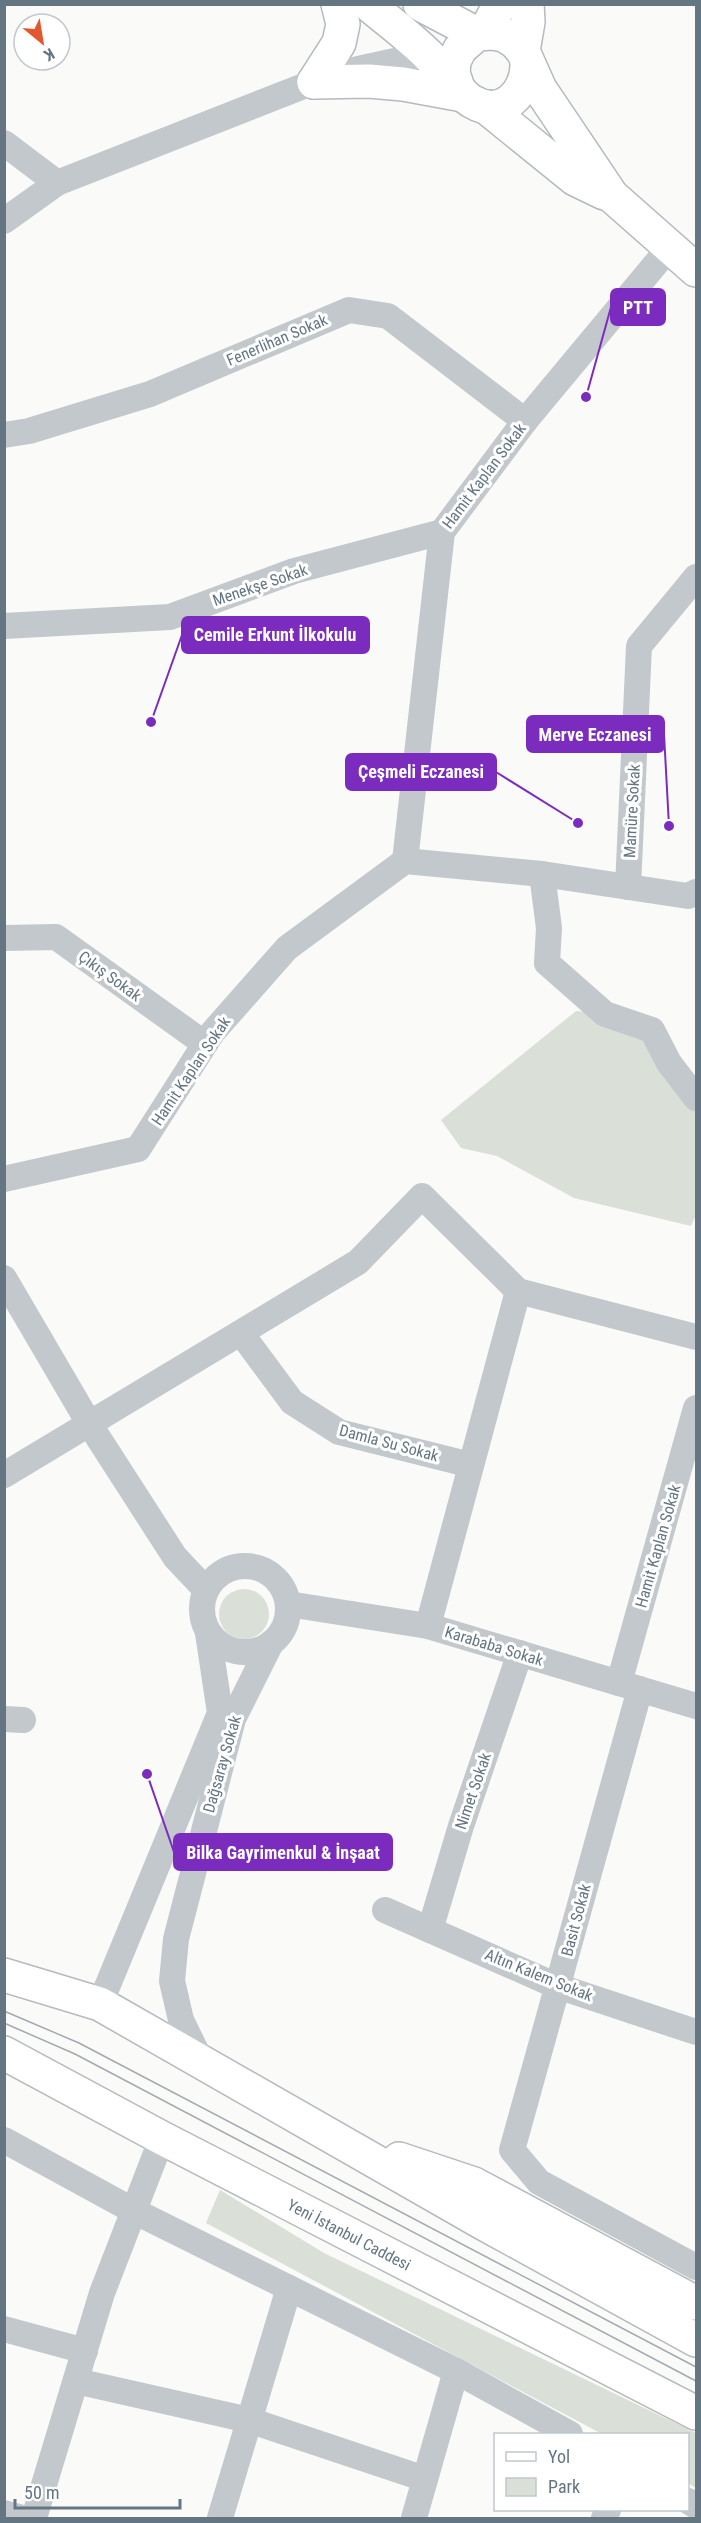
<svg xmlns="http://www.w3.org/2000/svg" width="701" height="2523" viewBox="0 0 701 2523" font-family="'Roboto Condensed',sans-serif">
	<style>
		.green { fill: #dadfd7 }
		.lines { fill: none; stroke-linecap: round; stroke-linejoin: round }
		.secondary-casing { stroke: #b3babf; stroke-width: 36 }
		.primary-casing { stroke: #b5babe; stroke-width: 36 }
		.street { stroke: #c3c8cc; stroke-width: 26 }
		.secondary { stroke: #fff; stroke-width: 33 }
		.primary { stroke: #fff; stroke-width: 33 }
		.tram { stroke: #a2aab0; stroke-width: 1.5 }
		.labels { text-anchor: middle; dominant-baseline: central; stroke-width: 6; stroke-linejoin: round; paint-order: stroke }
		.street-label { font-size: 16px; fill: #657683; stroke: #fff }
		.leader { fill: none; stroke: #7b2cbf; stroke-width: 2 }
		.callout-dot { fill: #7b2cbf; stroke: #fff; stroke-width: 2 }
		.callout { fill: #7b2cbf; stroke: #7b2cbf; stroke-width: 2 }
		.callout-label { font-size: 18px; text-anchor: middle; font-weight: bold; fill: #fff }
	</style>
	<rect width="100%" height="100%" fill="#fafaf8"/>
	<g class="green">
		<polygon points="576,1011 624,1016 644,1037 664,1078 696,1099 696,1215 691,1226 574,1198 497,1156 461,1148 441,1120"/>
		<circle cx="244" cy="1614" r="25"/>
		<polygon points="220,2190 324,2253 696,2433 696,2488 688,2483 688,2434 602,2434 206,2223"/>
	</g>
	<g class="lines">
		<defs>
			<g id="secondary">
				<path d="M 368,4 C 388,21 410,37 428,55 C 440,67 461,96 473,102 C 502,119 528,93 527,63"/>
				<polyline points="420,4 477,34"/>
				<polyline points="485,32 500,4"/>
				<polyline points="523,51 528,22 527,4"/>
				<polyline points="314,82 369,81 403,84 463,95"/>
				<polyline points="314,82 339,43 343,24 338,4"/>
				<polyline points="457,85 453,73 454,61 460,49 477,34 492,33 504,35 515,42 523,51 540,89 612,196 696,270"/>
				<polyline points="486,107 575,179 604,193"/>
			</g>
			<g id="primary">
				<polyline points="4,1975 100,2004 483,2223 696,2340"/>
				<path id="s1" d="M 4,2053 L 162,2138 L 696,2413"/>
				<polyline points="399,2159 474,2184 696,2303"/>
			</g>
		</defs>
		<use href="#secondary" class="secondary-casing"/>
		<use href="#primary" class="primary-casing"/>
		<g class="street">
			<polyline points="4,143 57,183"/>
			<polyline points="4,221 57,183 314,82 358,69 427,54"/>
			<polyline points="4,435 29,431 150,394 349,310 388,316 525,421"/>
			<polyline points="4,626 170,617 294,571 442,532"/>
			<polyline points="405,861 442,532 525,421 669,248"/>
			<polyline points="542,874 549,928 547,963 605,1014 652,1030 669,1063 696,1098"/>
			<polyline points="628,887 639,646 696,577"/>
			<polyline points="4,938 56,937 205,1044"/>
			<polyline points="4,1179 138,1149 212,1033 287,948 405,861 542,874 688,896 696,892"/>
			<polyline points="4,1278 90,1425 175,1557 206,1590"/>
			<polyline points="241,1333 292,1402 339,1432 471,1465"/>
			<polyline points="4,1475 358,1262 422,1196 518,1291 696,1337"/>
			<circle cx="245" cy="1609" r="43"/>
			<polyline points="288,1604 428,1626 696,1706"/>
			<polyline points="428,1626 518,1291"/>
			<polyline points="619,1683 696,1408"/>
			<polyline points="640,1689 512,2150 539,2182 696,2267"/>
			<polyline points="4,1719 23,1720"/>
			<polyline points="385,1910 557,1986 696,2032"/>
			<polyline points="430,1930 461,1826 520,1653"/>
			<polyline points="100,2004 220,1713 208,1633"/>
			<polyline points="202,2063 181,2020 172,1981 176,1939 233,1719 271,1643"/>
			<polyline points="4,2140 134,2211 456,2371"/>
			<polyline points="4,2329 85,2351"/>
			<polyline points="76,2381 249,2420 425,2479"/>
			<polyline points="688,2501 696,2506"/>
			<polyline points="4,2513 23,2518"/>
			<polyline points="34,2518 102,2293 162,2138"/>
			<polyline points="220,2518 289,2288"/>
			<polyline points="414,2518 456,2371 570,2434"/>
			<polyline points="604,2518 608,2510"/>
		</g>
		<use href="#secondary" class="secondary"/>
		<use href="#primary" class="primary"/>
		<g class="tram">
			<polyline points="4,2011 79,2043 696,2367"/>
			<polyline points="4,2023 75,2054 696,2381"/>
		</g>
	</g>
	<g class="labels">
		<g class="street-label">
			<text transform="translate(277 340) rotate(-23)">Fenerlihan Sokak</text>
			<text transform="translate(484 476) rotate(-53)">Hamit Kaplan Sokak</text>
			<text transform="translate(260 585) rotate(-19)">Menekşe Sokak</text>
			<text transform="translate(632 811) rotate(-87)">Mamüre Sokak</text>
			<text transform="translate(110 976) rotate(36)">Çıkış Sokak</text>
			<text transform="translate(191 1071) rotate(-56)">Hamit Kaplan Sokak</text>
			<text transform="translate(389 1443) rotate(15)">Damla Su Sokak</text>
			<text transform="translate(658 1546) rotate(-74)">Hamit Kaplan Sokak</text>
			<text transform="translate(494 1646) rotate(17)">Karababa Sokak</text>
			<text transform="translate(222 1764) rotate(-74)">Dağsaray Sokak</text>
			<text transform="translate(473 1791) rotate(-71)">Nimet Sokak</text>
			<text transform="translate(576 1920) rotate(-75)">Basit Sokak</text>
			<text transform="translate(539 1975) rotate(22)">Altın Kalem Sokak</text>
			<text stroke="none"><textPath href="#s1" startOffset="390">Yeni İstanbul Caddesi</textPath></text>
		</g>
	</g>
	<path class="leader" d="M586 397L611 307M151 722L182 635M669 826L664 734M578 823L496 772M147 1774L174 1852"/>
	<g class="callout-dot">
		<circle cx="586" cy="397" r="6"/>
		<circle cx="151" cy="722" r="6"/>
		<circle cx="669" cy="826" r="6"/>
		<circle cx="578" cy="823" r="6"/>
		<circle cx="147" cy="1774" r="6"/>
	</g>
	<g class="callout">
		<rect x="611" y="289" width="54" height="36" rx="6"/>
		<rect x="182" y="617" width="187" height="36" rx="6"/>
		<rect x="527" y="716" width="137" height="36" rx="6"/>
		<rect x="346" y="754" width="150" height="36" rx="6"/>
		<rect x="174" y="1834" width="218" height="36" rx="6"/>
	</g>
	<g class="callout-label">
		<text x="638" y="314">PTT</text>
		<text x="275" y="641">Cemile Erkunt İlkokulu</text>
		<text x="595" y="741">Merve Eczanesi</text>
		<text x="421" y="778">Çeşmeli Eczanesi</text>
		<text x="283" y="1859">Bilka Gayrimenkul &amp; İnşaat</text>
	</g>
	<rect width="701" height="2523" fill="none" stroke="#657683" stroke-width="12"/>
	<rect x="494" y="2433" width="195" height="78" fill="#ffffff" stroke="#c1c8cd" stroke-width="1.5"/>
	<rect x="506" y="2452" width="30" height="9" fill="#ffffff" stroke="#c1c8cd" stroke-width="1.5"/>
	<text x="548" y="2463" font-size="18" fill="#657683">Yol</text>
	<rect x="506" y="2478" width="30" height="18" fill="#dadfd7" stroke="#c1c8cd" stroke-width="1.5"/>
	<text x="548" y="2493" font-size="18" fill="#657683">Park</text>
	<g transform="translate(42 42) rotate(150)"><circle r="28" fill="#ffffff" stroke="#c1c8cd" stroke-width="1.5"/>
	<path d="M0-4.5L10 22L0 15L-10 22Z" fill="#e4572e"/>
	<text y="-9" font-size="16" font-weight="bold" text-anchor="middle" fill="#657683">K</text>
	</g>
	<path d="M15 2499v9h165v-9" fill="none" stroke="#657683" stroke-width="3"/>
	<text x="24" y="2499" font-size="18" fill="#657683" stroke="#ffffff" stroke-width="4.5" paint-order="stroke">50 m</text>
</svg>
